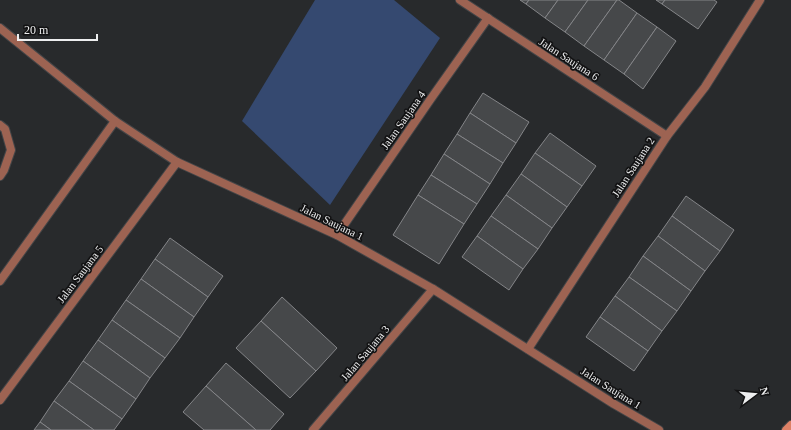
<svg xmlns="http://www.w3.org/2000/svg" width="791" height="430" viewBox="0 0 791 430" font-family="Georgia,serif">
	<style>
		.green { fill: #354970 }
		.building { fill: #46484a; stroke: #848588 }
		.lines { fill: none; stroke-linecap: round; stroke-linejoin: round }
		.street-casing { stroke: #444547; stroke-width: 10 }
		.secondary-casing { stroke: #444547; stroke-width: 10 }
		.street { stroke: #9d6352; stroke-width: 8 }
		.secondary { stroke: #de8166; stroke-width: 8 }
		.labels { text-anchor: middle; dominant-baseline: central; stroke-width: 3.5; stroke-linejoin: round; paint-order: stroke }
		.street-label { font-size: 11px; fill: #edeeef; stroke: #121213 }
	</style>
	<rect width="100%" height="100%" fill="#282a2c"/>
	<polygon class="green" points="315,0 394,0 440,38 330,205 242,121"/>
	<g class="building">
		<polygon points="520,0 529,0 526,4"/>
		<polygon points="529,0 558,0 545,18 526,4"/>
		<polygon points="558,0 588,0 565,32 545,18"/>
		<polygon points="588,0 617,0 584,46 565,32"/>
		<polygon points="617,0 619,0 637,13 604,60 584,46"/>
		<polygon points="656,0 665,0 662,4"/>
		<polygon points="665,0 714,0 717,2 698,29 662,4"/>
		<polygon points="637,13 657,27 624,74 604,60"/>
		<polygon points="657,27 676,41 643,89 624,74"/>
		<polygon points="483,93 529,122 516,143 470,113"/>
		<polygon points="470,113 516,143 503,163 457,134"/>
		<polygon points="550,133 596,166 582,186 535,153"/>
		<polygon points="457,134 503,163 490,184 444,154"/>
		<polygon points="535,153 582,186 567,207 521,174"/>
		<polygon points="444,154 490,184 477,204 431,175"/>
		<polygon points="521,174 567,207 552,228 506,195"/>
		<polygon points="431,175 477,204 464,224 418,195"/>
		<polygon points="418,195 464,224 439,264 393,235"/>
		<polygon points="506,195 552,228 538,249 491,216"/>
		<polygon points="686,196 734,230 720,251 672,216"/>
		<polygon points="491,216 538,249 523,269 477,236"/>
		<polygon points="672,216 720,251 705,271 658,236"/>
		<polygon points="477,236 523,269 509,290 462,257"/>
		<polygon points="658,236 705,271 691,291 643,256"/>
		<polygon points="170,238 223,276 208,297 155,259"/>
		<polygon points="643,256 691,291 677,311 629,277"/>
		<polygon points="155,259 208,297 194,317 141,279"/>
		<polygon points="629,277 677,311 662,331 615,296"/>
		<polygon points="141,279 194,317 180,338 126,300"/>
		<polygon points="615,296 662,331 648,351 600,317"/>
		<polygon points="282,297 337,348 316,371 261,321"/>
		<polygon points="126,300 180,338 165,358 112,320"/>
		<polygon points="600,317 648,351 634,371 586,337"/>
		<polygon points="112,320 165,358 150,378 98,340"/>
		<polygon points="261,321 316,371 290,398 236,348"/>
		<polygon points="98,340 150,378 136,399 83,361"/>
		<polygon points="83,361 136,399 122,419 69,381"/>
		<polygon points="226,363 284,414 270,430 256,430 206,386"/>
		<polygon points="69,381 122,419 114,430 94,430 54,401"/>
		<polygon points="206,386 256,430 204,430 183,412"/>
		<polygon points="54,401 94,430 51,430 40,422"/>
		<polygon points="40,422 51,430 34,430"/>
	</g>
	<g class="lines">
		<defs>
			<g id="street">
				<polyline points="460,0 667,136"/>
				<polyline points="0,28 115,121 177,162 337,235 433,289 614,404 659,430"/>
				<polyline points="0,125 5,129 11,150 4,170 0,176"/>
				<polyline points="337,235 430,100 488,18"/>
				<polyline points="0,281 115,121"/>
				<polyline points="528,349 667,136 705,87 760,0"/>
				<polyline points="0,400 177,162"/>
				<polyline points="313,430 433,289"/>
			</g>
			<polyline id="secondary" points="786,430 791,425"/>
		</defs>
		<use href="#street" class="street-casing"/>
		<use href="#secondary" class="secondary-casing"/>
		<use href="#street" class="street"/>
		<use href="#secondary" class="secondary"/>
	</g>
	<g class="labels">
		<g class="street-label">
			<text transform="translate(569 59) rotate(33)">Jalan Saujana 6</text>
			<text transform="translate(403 120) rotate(-55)">Jalan Saujana 4</text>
			<text transform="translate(633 167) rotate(-57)">Jalan Saujana 2</text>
			<text transform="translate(332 222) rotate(26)">Jalan Saujana 1</text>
			<text transform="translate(80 274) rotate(-53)">Jalan Saujana 5</text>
			<text transform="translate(365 353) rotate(-50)">Jalan Saujana 3</text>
			<text transform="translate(611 388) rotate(32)">Jalan Saujana 1</text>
		</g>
	</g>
	<g transform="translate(755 394) rotate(74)" stroke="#121213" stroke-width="3" paint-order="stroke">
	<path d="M0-3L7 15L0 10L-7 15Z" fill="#edeeef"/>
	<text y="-6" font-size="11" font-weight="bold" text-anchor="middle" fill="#edeeef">N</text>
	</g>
	<path d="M18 34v6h79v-6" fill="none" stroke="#edeeef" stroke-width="2"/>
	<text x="24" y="34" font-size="12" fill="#edeeef" stroke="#121213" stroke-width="3" paint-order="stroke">20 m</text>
</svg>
